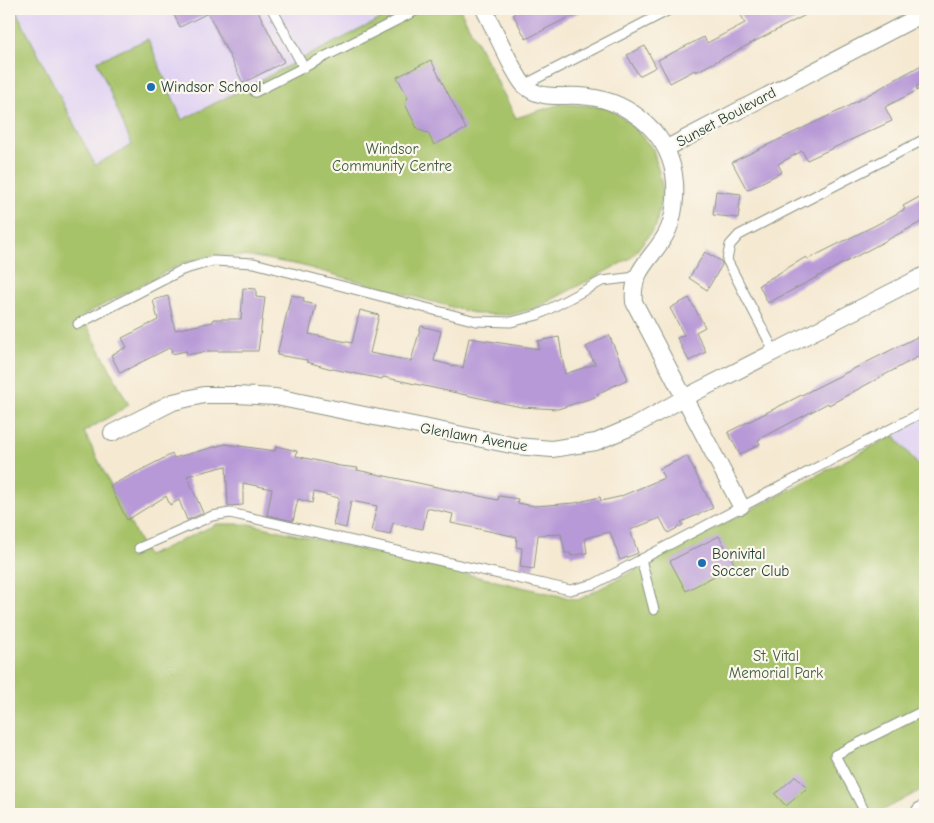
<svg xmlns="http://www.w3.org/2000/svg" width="934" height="823" viewBox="0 0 934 823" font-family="'Comic Neue',sans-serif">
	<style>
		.built { fill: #e1d4f3 }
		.green { fill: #a7c369; stroke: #63804e }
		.building { fill: #b799d7 }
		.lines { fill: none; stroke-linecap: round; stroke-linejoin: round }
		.service-casing { stroke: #8a9383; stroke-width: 11 }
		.minor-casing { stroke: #8a9383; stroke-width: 18 }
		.secondary-casing { stroke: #8a9383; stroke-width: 26 }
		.service { stroke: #fff; stroke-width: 9 }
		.minor { stroke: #fff; stroke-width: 16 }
		.secondary { stroke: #fff; stroke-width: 24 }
		.poi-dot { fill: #1f6fb2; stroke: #fbf7ec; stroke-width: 2 }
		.labels { text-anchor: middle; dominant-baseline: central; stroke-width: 4.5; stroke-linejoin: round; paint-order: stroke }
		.poi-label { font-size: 15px; fill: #1f3d34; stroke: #fbf7ec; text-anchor: start }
		.street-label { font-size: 15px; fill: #1f3d34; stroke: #fbf7ec }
		.park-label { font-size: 15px; fill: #415e41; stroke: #fbf7ec }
	</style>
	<rect width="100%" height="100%" fill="#fbf7ec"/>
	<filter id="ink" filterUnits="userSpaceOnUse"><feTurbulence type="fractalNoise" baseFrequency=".02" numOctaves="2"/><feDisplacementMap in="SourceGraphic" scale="10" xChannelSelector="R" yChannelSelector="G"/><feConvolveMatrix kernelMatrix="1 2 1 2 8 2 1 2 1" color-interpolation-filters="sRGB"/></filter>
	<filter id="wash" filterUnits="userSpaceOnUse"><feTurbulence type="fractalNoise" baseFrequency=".0096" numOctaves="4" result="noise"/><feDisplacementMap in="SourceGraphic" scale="20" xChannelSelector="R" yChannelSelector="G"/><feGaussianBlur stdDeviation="1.12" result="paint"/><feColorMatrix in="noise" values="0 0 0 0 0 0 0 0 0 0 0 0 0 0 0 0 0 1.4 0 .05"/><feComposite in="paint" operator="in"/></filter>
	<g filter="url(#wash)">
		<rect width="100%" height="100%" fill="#f5e9d2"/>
		<g class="built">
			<polygon points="15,9 400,9 95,165"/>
			<polygon points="925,418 925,474 894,435"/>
		</g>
		<polygon class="green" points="9,9 15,9 95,165 132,145 97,61 148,39 182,120 400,9 460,9 516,118 560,104 606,107 629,122 653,149 663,189 656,226 631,258 536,308 510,315 477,314 299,265 254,257 215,255 181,264 82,316 129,405 84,432 147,556 217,524 250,524 578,600 894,435 925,474 925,788 876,814 9,814"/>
		<g id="blocks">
			<g class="building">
				<polygon points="171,9 257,9 284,62 243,83 208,13 180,27"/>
				<polygon points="523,9 585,9 526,39 513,14"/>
				<polygon points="738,9 817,9 696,72 695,70 670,83 658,60 704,37 707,43 745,23"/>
				<polygon points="645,46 656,67 639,76 627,55"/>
				<polygon points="431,60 466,129 434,145 428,133 418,130 405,104 408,97 397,77"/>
				<polygon points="925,63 925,82 916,87 918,90 885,107 892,121 807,160 802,151 778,164 782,172 747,190 732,162 843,109"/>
				<polygon points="716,191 741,194 738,218 713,215"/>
				<polygon points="925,194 925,220 768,303 759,285 806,257 808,259 876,225 905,209 903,206"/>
				<polygon points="705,252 721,261 722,265 707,290 689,278"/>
				<polygon points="243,288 256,289 256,297 265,298 258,351 208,351 187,355 186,351 172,354 171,347 120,373 111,355 127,347 122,338 158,320 153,300 168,296 175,330 213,322 213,319 241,319"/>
				<polygon points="291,295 304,298 303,302 316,305 309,334 352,343 360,310 379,315 370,353 411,361 421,326 441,331 434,361 463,368 469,338 539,349 538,341 559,337 565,374 595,364 586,347 609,335 628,379 597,394 598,396 558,409 521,407 383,377 382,379 328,368 307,362 307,360 277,355"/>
				<polygon points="689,298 705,327 696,332 706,352 689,361 677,338 684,335 670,308"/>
				<polygon points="925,333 925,353 829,405 828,403 758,440 760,444 740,455 728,432"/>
				<polygon points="225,444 275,451 276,446 297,451 296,456 340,466 358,468 357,470 498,500 499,496 518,499 517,503 535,506 575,503 600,497 601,501 619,497 664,478 659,469 687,456 713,508 681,522 683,525 668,533 660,518 630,530 638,553 620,560 610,532 585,538 587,553 571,556 570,553 565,553 561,534 538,535 534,569 520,567 522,548 516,547 517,537 451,523 453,514 427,508 423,529 393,523 390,535 371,531 377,506 351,501 346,528 333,525 339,498 314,492 312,503 298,499 293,521 267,515 272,489 243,483 243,505 228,506 226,466 187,476 203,513 187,520 179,500 170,505 166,496 127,520 110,486 172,454 174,458"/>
				<polygon points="719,536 735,565 686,591 670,561"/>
				<polygon points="796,776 807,788 786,806 775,794"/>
			</g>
		</g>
	</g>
	<g filter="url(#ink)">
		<use href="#blocks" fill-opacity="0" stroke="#8a9383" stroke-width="1"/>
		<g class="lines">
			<defs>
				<g id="service">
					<polyline points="272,9 304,68"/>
					<polyline points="524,85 671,9"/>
					<polyline points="255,92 419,9"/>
					<polyline points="78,324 182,270 213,261 254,263 476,321 511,322 538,315 602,281 636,277"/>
					<polyline points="775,353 727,260 730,245 739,235 925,139"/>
					<polyline points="139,548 212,516 230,513 570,590 594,584 925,411"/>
					<polyline points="641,559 654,610"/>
					<polyline points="866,814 835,755 925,710"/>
				</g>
				<g id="minor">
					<path d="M 484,9 C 492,24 515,77 525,86 C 541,100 560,95 579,96 C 624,98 666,128 674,174 C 677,193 675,219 665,236 C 650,261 631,271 634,302 L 741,506"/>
					<polyline points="667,148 925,13"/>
					<polyline points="112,433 173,402 204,395 235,395 276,397 516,446 552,449 596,442 636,425 684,398 925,275"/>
				</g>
				<polyline id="secondary" points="923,814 925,813"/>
			</defs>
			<use href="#service" class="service-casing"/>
			<use href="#minor" class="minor-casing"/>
			<use href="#secondary" class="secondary-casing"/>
			<use href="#service" class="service"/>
			<use href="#minor" class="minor"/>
			<use href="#secondary" class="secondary"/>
		</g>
	</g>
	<g class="poi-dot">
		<circle cx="151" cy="87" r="5"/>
		<circle cx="702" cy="563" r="5"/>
	</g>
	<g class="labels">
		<g class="poi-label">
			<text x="161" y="87">Windsor School</text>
			<text x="712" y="554">Bonivital<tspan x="712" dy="17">Soccer Club</tspan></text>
		</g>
		<g class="street-label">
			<text transform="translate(726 117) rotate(-28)">Sunset Boulevard</text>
			<text transform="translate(474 437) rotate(10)">Glenlawn Avenue</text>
		</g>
		<g class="park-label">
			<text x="392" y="149">Windsor<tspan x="392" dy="17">Community Centre</tspan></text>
			<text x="776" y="656">St. Vital<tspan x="776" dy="17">Memorial Park</tspan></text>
		</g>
	</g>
	<rect width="934" height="823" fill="none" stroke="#fbf7ec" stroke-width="30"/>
</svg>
